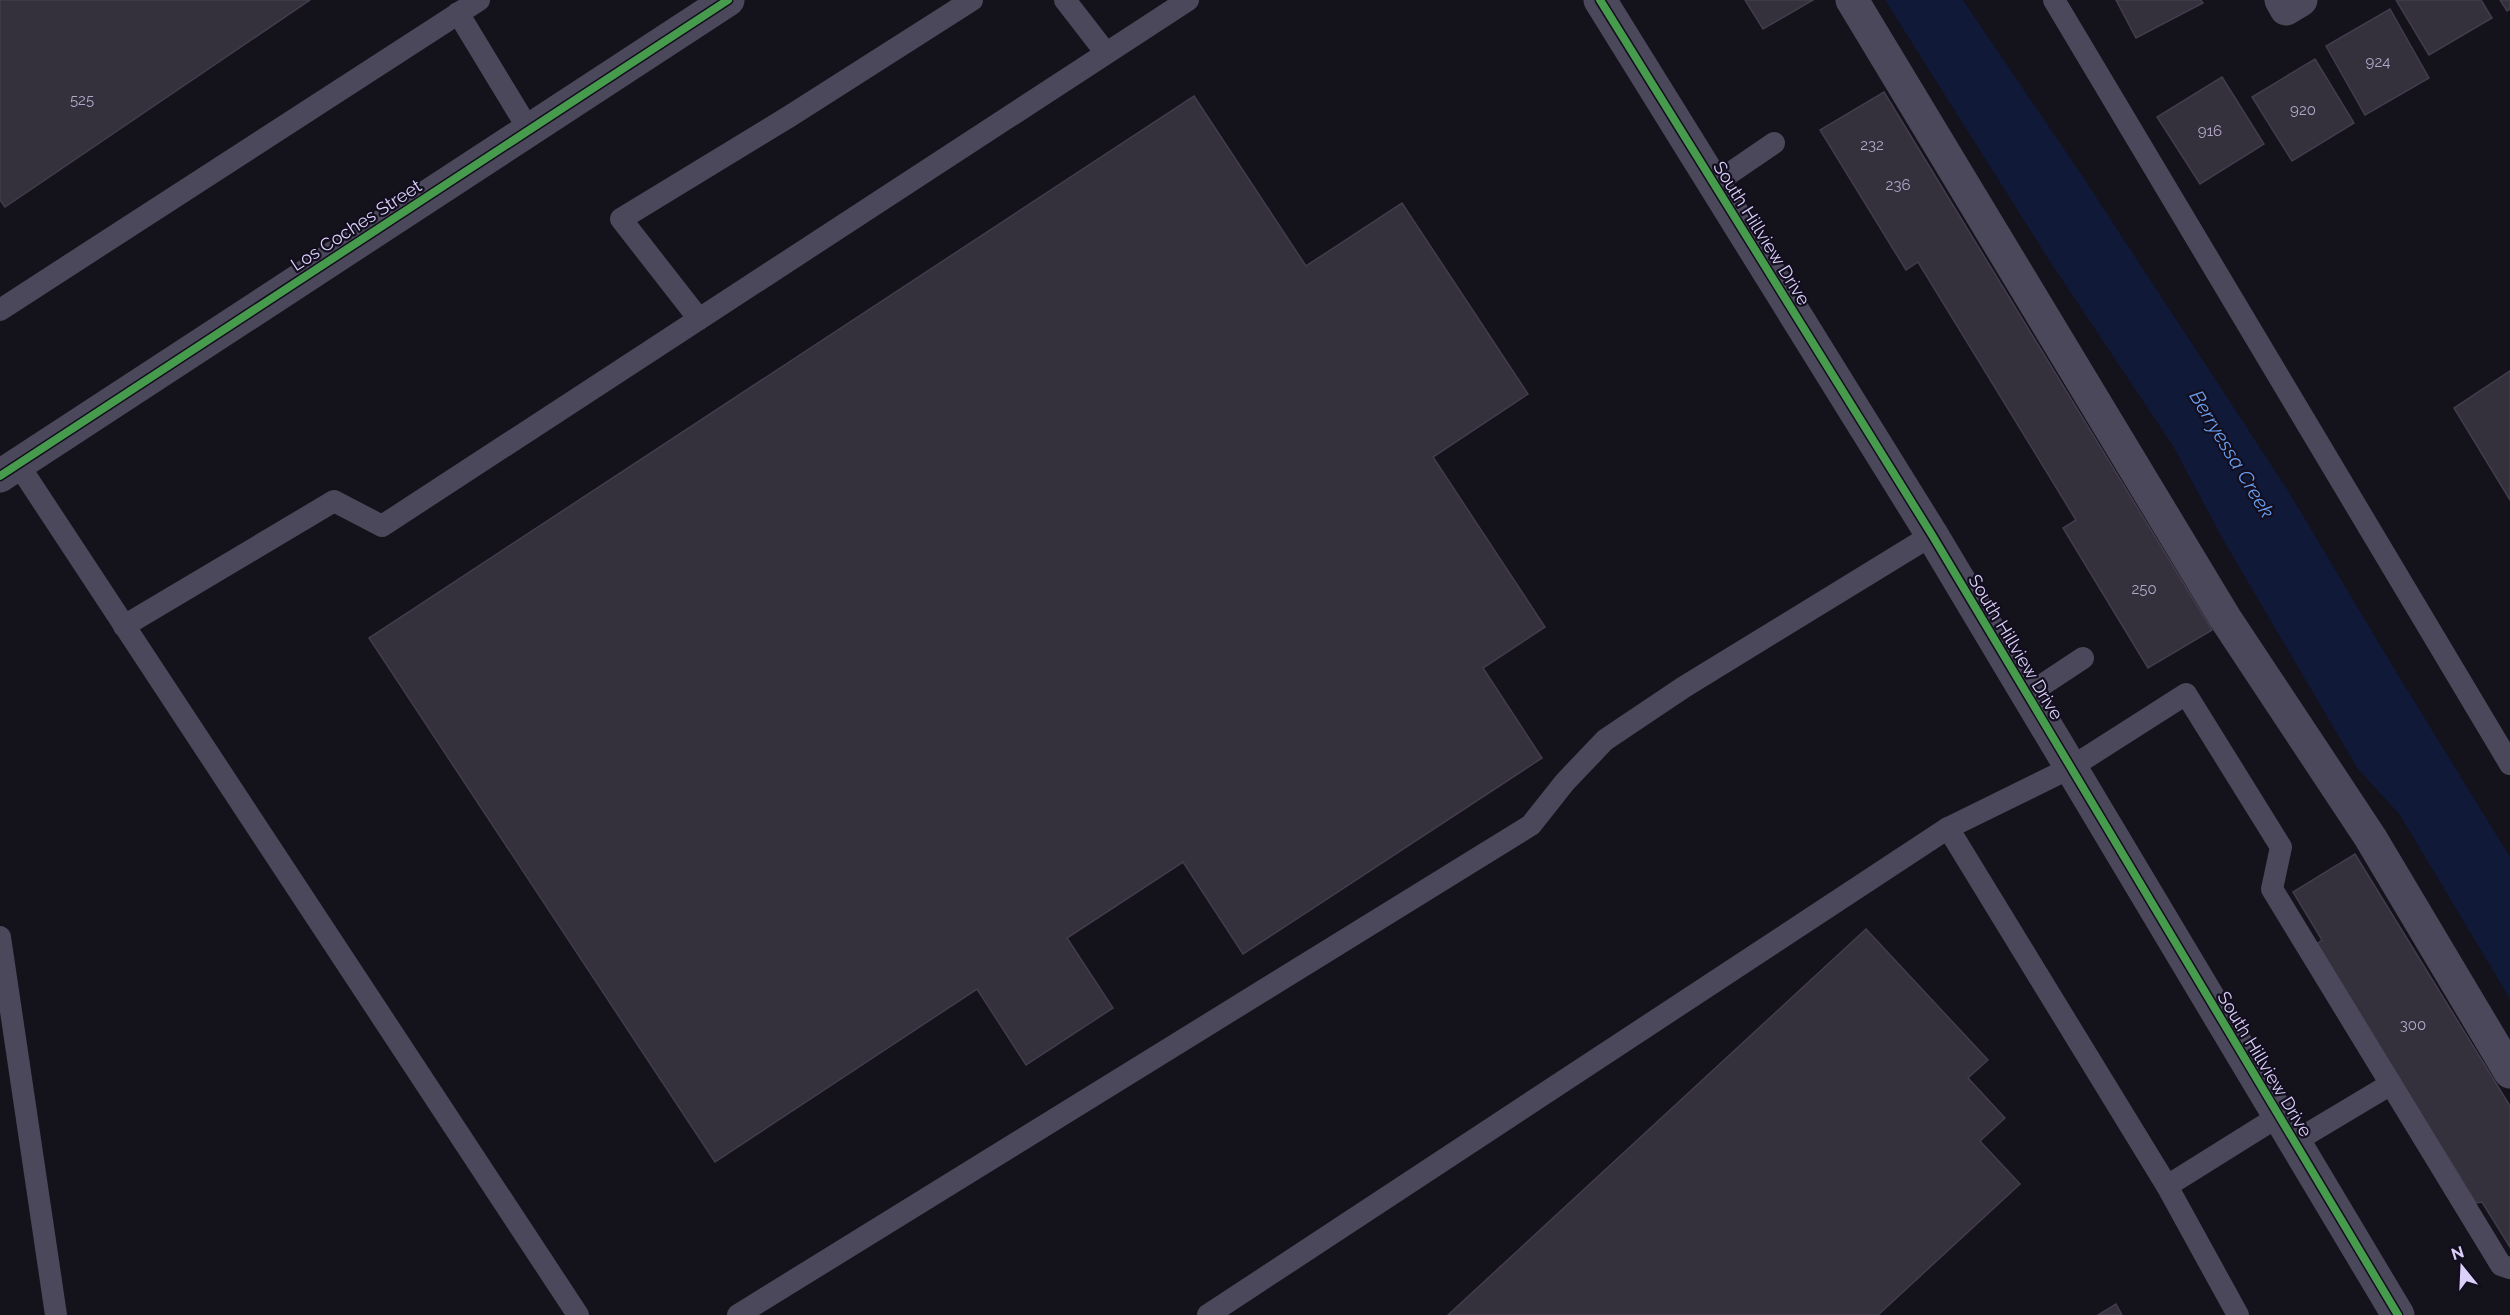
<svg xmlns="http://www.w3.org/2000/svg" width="2510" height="1315" viewBox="0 0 2510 1315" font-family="Raleway,sans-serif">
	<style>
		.water { fill: #101938 }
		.building { fill: #34303c; stroke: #423c4d; stroke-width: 1.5 }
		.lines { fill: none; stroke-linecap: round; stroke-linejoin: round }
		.service { stroke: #4a485a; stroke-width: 22 }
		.minor { stroke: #4a485a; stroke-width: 33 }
		.tertiary { stroke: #4a485a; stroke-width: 33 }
		.cycleway-casing { stroke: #130e1e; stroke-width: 11 }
		.cycleway { stroke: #469c4c; stroke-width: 8 }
		.labels { text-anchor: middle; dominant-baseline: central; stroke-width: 4.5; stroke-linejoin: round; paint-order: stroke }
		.number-label { font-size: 15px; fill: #b1a8ca }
		.street-label { font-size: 18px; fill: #dbd0fa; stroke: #130e1e }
		.water-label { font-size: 20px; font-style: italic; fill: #689eef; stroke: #130e1e }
	</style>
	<rect width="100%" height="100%" fill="#14121a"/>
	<polygon class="water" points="1885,0 1963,0 2081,174 2287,489 2389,660 2510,857 2510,999 2400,815 2358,769 2225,543 2173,446 2049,260"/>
	<g class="building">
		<polygon points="0,0 310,0 5,207 0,200"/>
		<polygon points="1745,0 1813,0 1763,29"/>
		<polygon points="2116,0 2201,0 2203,3 2136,38"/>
		<polygon points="2396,0 2481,0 2492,18 2429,55"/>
		<polygon points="2500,0 2510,0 2510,9 2507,11"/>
		<polygon points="2390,9 2429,78 2365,115 2326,46"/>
		<polygon points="2315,59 2354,123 2292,161 2252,97"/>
		<polygon points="2222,77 2264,144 2200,184 2157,117"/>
		<polygon points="1884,92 2212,630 2148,668 2063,528 2076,520 1918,262 1906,270 1820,130"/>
		<polygon points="1194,96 1306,266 1402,203 1528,394 1433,457 1545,627 1483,668 1542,758 1243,954 1183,862 1067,938 1113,1008 1026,1065 977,989 715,1162 369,638"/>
		<polygon points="2510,371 2510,500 2454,408"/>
		<polygon points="2355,854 2510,1106 2510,1247 2482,1202 2476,1203 2317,944 2322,940 2293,892"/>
		<polygon points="1866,929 1988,1060 1968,1078 2005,1118 1980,1141 2020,1184 1878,1315 1448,1315"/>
		<polygon points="2116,1304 2122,1315 2098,1315"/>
	</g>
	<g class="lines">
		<g class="service">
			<polyline points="1065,0 1106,53"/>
			<polyline points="2054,0 2510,764"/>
			<polyline points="458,13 529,130"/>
			<polyline points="1714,184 1774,143"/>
			<polyline points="0,310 479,0"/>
			<polyline points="699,319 621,219 790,116 972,0"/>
			<polyline points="18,464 578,1315"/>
			<polyline points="124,626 334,501 382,526 1188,0"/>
			<polyline points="2027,695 2083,658"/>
			<polyline points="1948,828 2167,1186 2238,1315"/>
			<polyline points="0,937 56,1315"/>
			<polyline points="2294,1142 2391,1084"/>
			<polyline points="2167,1186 2279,1116"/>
			<polyline points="738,1315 1531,825 1565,782 1605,740 1684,687 1932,535"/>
			<polyline points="1208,1315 1948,828 2070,768 2186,694 2281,847 2272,889 2501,1265 2510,1268"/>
		</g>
		<g class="minor">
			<polyline points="1852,0 2225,618 2370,837 2510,1072"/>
			<polyline points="2281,0 2286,9 2301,0"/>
			<polyline points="0,476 728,0"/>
		</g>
		<polyline class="tertiary" points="1600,0 1932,535 2398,1315"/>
		<defs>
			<g id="cycleway">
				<polyline points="1600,0 1932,535 2398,1315"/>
				<polyline points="0,476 728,0"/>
			</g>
		</defs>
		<use href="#cycleway" class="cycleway-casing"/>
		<use href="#cycleway" class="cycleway"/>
	</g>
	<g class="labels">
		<g class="number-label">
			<text x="2378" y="62">924</text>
			<text x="82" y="100">525</text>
			<text x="2303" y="110">920</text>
			<text x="2210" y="131">916</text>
			<text x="1872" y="145">232</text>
			<text x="1898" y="185">236</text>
			<text x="2144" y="589">250</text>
			<text x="2413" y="1025">300</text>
		</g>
		<g class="street-label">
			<text transform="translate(356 225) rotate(-33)">Los Coches Street</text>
			<text transform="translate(1762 233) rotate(58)">South Hillview Drive</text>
			<text transform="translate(2016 647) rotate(59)">South Hillview Drive</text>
			<text transform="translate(2265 1064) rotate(59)">South Hillview Drive</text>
		</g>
		<g class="water-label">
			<text transform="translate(2232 454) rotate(59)">Berryessa Creek</text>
		</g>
	</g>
	<g transform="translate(2462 1267) rotate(342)" stroke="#130e1e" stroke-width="4.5" paint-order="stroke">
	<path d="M0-4.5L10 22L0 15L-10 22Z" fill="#dbd0fa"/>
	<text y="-9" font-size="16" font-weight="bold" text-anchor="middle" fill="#dbd0fa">N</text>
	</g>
</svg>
